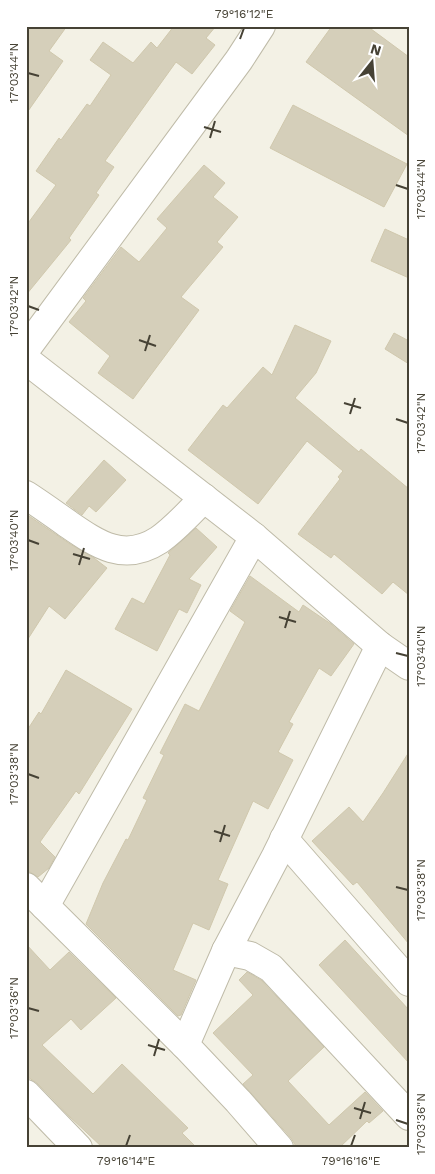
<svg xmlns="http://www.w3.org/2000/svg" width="435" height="1174" viewBox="0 0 435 1174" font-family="'Work Sans',sans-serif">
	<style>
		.building { fill: #d5cfba; stroke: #d0c8ad }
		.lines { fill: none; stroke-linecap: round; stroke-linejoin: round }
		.minor-casing { stroke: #bfbba8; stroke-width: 30 }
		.minor { stroke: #fff; stroke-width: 28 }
		.ticks { fill: none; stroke: #464235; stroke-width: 2 }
		.neatline { fill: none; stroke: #464235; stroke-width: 2 }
		.ticks-label { font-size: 12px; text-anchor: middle; fill: #464235 }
	</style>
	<rect width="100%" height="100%" fill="#f3f1e5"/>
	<g class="building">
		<polygon points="26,26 67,26 49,51 63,61 26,114"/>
		<polygon points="174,26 216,26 206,38 215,45 192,74 176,62 105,161 114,167 96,193 99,195 69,238 71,240 26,295 26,226 56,185 36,171 59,138 61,140 87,104 90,106 111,75 90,60 103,42 133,63 151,42 157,48"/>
		<polygon points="332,26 367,26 409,57 409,136 306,62"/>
		<polygon points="293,105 407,164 384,207 270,148"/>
		<polygon points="204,165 225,183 213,197 238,217 217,242 223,247 181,297 199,310 133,399 98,373 110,356 69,322 86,301 83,298 121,247 139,262 167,228 157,219"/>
		<polygon points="385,229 409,240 409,278 371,261"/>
		<polygon points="295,325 331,341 316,373 295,398 359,452 361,449 409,489 409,595 393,582 382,594 334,554 331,558 298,534 340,479 338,477 343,471 307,441 258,504 188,450 223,405 227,408 263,367 272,375"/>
		<polygon points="394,333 409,341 409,364 385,349"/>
		<polygon points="104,460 126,480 96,512 89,506 82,515 66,503"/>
		<polygon points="26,514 70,544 94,558 107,568 65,619 49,606 26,642"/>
		<polygon points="196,528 217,547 189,579 201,585 187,613 179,609 157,651 115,629 132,598 144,604 170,555 168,553"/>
		<polygon points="250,576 299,612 303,605 331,624 354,644 331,676 319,668 289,722 293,724 278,752 293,760 268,809 253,801 218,880 228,884 209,930 193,923 173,970 196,980 181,1015 178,1016 86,924 103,883 126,839 128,840 147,800 143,798 164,755 160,753 185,704 199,711 245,622 230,611"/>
		<polygon points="66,670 132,709 79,794 76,791 40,842 55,857 49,868 38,877 30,872 26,872 26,732 39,712 41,714"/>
		<polygon points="409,752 409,944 357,882 353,885 312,841 349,807 363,822 383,793"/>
		<polygon points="345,940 409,1010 409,1063 319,965"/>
		<polygon points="26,944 50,970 69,952 116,998 81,1030 71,1019 42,1045 93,1094 122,1064 188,1128 182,1133 197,1148 103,1148 70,1117 37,1083 26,1076"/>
		<polygon points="247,972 261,980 324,1047 288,1081 329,1125 365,1092 383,1111 369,1123 367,1121 339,1148 297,1148 291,1138 243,1084 253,1075 213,1033 253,995 239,980"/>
	</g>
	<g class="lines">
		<defs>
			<g id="minor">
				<polyline points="26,349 239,60 261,26"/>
				<polyline points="26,360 254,537 380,646 409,666"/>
				<path d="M 26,495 C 40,504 54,514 68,524 C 97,544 124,563 159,540 C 175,529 190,512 204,498"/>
				<polyline points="284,839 409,982"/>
				<polyline points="26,887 185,1045"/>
				<polyline points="45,906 254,537"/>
				<polyline points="226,951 250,956 271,968 409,1116"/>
				<polyline points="26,1094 78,1148"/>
				<polyline points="279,1148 238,1101 185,1045 226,951 276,856 380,646"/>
			</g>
		</defs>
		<use href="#minor" class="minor-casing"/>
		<use href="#minor" class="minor"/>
	</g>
	<path class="ticks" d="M 240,39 L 244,28M 28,73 L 39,76M 204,127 L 221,132M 210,138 L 215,121M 396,185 L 408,189M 28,306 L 39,310M 139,340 L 156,346M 145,351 L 150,335M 344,403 L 361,408M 350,414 L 355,398M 396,419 L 408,423M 28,540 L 39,544M 73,554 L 90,559M 79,565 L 84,548M 279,617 L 296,622M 285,628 L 290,611M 396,653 L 408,656M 28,774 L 39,778M 214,831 L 230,836M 220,842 L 225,825M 396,887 L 408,890M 28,1008 L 39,1011M 148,1045 L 165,1050M 154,1056 L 159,1039M 354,1108 L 371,1113M 360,1119 L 365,1102M 396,1120 L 408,1124M 126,1146 L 130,1135M 351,1146 L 355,1135"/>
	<rect width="435" height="1174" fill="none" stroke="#ffffff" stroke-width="55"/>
	<g transform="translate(372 62) rotate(17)" stroke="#ffffff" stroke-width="4" paint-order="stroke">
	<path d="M0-4L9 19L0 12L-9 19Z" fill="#464235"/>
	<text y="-8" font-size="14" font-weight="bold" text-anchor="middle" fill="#464235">N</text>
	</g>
	<rect x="28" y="28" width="380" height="1118" class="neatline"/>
	<g class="ticks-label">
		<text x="244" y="18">79°16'12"E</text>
		<text transform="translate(14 73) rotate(-90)" y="4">17°03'44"N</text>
		<text transform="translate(421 189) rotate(-90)" y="4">17°03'44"N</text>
		<text transform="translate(14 306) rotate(-90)" y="4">17°03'42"N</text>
		<text transform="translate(421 423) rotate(-90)" y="4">17°03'42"N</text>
		<text transform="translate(14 540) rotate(-90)" y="4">17°03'40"N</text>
		<text transform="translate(421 656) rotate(-90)" y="4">17°03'40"N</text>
		<text transform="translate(14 774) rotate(-90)" y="4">17°03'38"N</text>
		<text transform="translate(421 890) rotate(-90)" y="4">17°03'38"N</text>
		<text transform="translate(14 1008) rotate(-90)" y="4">17°03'36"N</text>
		<text transform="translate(421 1124) rotate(-90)" y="4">17°03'36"N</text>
		<text x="126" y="1165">79°16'14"E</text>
		<text x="351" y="1165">79°16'16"E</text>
	</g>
</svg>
